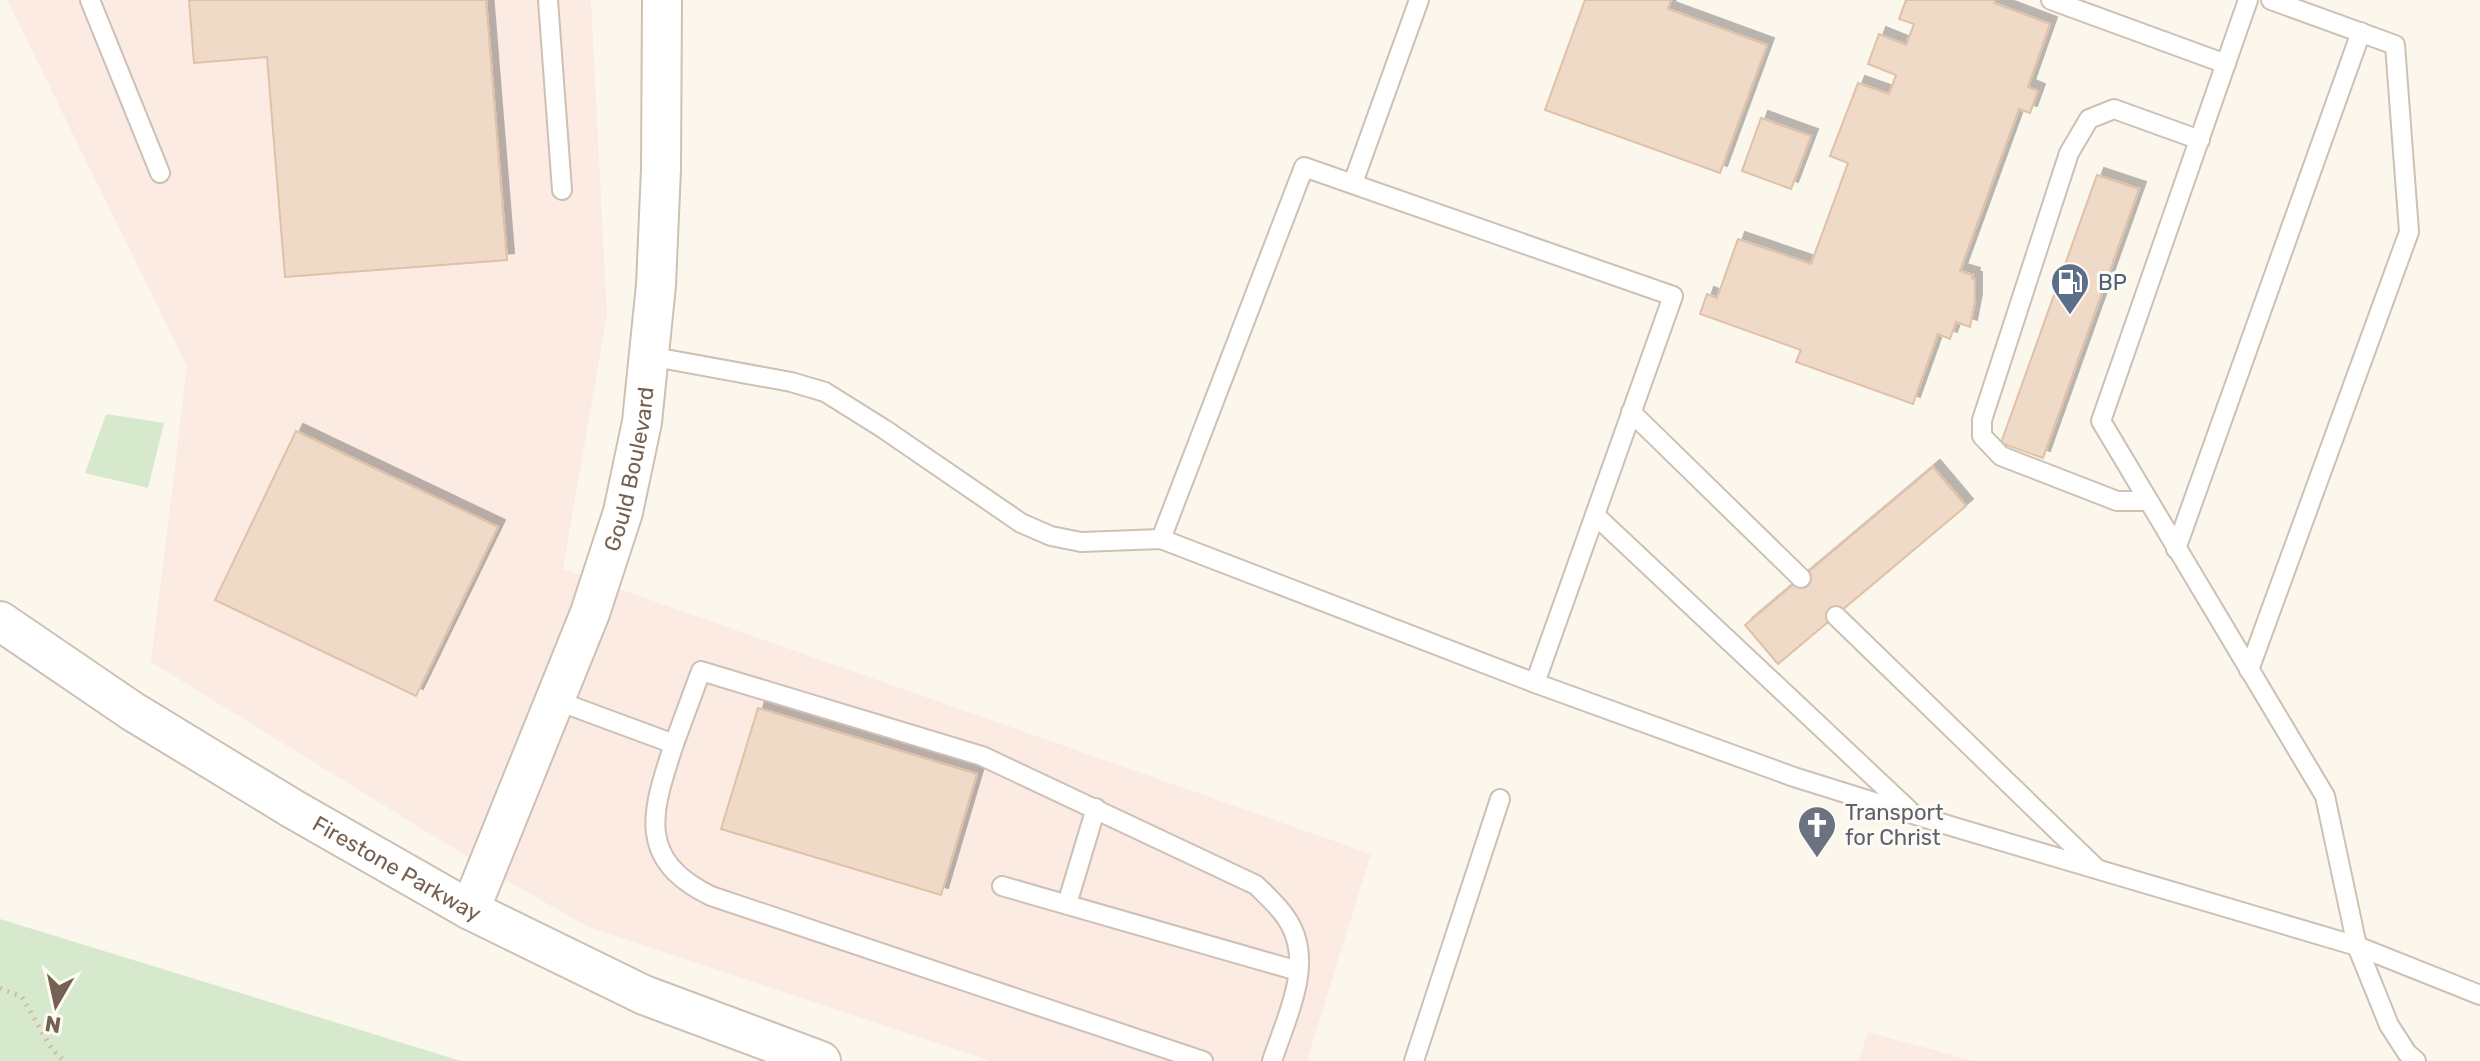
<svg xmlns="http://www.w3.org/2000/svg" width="2480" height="1061" viewBox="0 0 2480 1061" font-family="Rubik,sans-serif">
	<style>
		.commercial { fill: #fbebe2 }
		.green { fill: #d6e9cc }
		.building { fill: #efd9c7; stroke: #e0c1a8; stroke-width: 2; filter: url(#shadow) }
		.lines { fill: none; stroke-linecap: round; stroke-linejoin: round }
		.service-casing { stroke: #cec0b3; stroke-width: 22 }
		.minor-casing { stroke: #cec0b3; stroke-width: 42 }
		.path { stroke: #d5bca9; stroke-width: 5; stroke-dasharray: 2 6; stroke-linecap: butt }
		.service { stroke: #fff; stroke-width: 18 }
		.minor { stroke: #fff; stroke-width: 38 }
		.labels { text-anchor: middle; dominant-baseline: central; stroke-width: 6; stroke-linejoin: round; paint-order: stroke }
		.service-label { font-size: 22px; fill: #4e5e75; stroke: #fefaf4; text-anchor: start }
		.street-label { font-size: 22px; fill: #766051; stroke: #fefaf4 }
		.worship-label { font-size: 22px; fill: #5b616d; stroke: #fefaf4; text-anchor: start }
	</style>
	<defs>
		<filter id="shadow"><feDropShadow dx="7" dy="-7" stdDeviation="0" flood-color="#0004"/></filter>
	</defs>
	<rect width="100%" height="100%" fill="#fcf7ed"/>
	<g class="commercial">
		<polygon points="7,0 591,0 607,315 563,569 1371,854 1307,1061 990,1061 588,927 500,877 151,662 187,366"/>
		<polygon points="1868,1032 1974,1061 1859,1061"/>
	</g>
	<g class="green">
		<polygon points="106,414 164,423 148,488 85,473"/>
		<polygon points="0,919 461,1061 0,1061"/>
	</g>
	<g class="building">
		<polygon points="189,0 486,0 507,260 285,277 267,57 194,63"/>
		<polygon points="1585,0 1671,0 1668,9 1767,45 1720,173 1545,110"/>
		<polygon points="1906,0 1995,0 1994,3 2050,24 2028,87 2038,91 2030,113 2019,109 1960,271 1973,275 1972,278 1975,279 1975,301 1970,327 1956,322 1950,339 1938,334 1913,404 1796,362 1801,350 1700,314 1707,294 1717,298 1738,239 1811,264 1848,163 1830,156 1858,83 1889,94 1896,75 1868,64 1879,34 1906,45 1914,24 1899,19"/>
		<polygon points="1761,118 1811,136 1791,189 1742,171"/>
		<polygon points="2097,175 2139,189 2043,458 2001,443"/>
		<polygon points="296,431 498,527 416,696 215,600"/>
		<polygon points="1933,467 1966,506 1778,664 1745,625"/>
		<polygon points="758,708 977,774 941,895 721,829"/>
	</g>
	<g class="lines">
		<defs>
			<g id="service">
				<polyline points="90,0 160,173"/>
				<polyline points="548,0 562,190"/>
				<polyline points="2051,0 2226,64"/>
				<polyline points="2248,0 2101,421 2325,796 2357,946 2389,1025 2407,1053 2416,1061"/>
				<polyline points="1353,183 1419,0"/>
				<polyline points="649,356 791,382 825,392 884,429 1021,523 1051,536 1081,542 1161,539 1535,683 1794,777 1954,827 2357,946 2480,995"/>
				<polyline points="1631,412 1801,578"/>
				<polyline points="2148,501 2117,501 2001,456 1982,436 1982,420 2069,153 2089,119 2114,109 2200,140"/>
				<polyline points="1595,515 1909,810"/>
				<polyline points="1161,539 1304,167 1673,296 1535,683"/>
				<polyline points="2176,549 2361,32"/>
				<polyline points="1836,616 2095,867"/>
				<polyline points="2249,670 2409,232 2395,45 2271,0"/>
				<path d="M 555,700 L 674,744 C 652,811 635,859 711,896 L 1203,1061"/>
				<path d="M 674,744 L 701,671 L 982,756 L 1256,885 C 1269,898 1284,911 1292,928 C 1312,969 1285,1021 1272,1061"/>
				<polyline points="1002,886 1298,971"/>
				<polyline points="1067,904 1096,808"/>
				<polyline points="1414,1061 1500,799"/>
			</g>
			<g id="minor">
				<path id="s1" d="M 0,621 L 132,711 L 293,809 L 470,910 L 644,995 L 821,1061"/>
				<path id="s2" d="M 470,910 L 590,613 L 623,512 L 642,422 L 656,285 L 661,169 L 662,0"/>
			</g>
		</defs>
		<use href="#service" class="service-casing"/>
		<use href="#minor" class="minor-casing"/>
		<polyline class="path" points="0,988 22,997 52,1049 64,1061"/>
		<use href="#service" class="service"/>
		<use href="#minor" class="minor"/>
	</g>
	<defs>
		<symbol id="fuel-pin" viewBox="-11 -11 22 30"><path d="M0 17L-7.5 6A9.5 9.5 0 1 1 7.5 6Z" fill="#5c6f8a" stroke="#fefaf4"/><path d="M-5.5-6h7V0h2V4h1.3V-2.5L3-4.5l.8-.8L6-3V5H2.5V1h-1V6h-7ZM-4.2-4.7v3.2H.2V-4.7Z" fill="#fff"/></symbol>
		<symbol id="church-pin" viewBox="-11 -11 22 30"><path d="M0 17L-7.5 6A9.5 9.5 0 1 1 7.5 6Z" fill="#6b7280" stroke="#fefaf4"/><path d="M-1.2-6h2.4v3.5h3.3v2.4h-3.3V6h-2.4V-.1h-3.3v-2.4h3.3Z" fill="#fff"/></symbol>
	</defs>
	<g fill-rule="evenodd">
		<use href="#fuel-pin" x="2048" y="260" width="44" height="60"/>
		<use href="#church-pin" x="1795" y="803" width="44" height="60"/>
	</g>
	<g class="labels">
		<g class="service-label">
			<text x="2098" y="282">BP</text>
		</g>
		<g class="street-label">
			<text stroke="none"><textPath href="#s2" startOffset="470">Gould Boulevard</textPath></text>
			<text stroke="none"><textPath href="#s1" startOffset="468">Firestone Parkway</textPath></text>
		</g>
		<g class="worship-label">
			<text x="1845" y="812">Transport<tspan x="1845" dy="25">for Christ</tspan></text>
		</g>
	</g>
	<g transform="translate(56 1005) rotate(189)" stroke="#fefaf4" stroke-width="6" paint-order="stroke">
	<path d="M0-6L14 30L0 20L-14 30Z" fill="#766051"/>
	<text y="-12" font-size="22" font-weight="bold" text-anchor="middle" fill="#766051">N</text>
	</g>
</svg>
